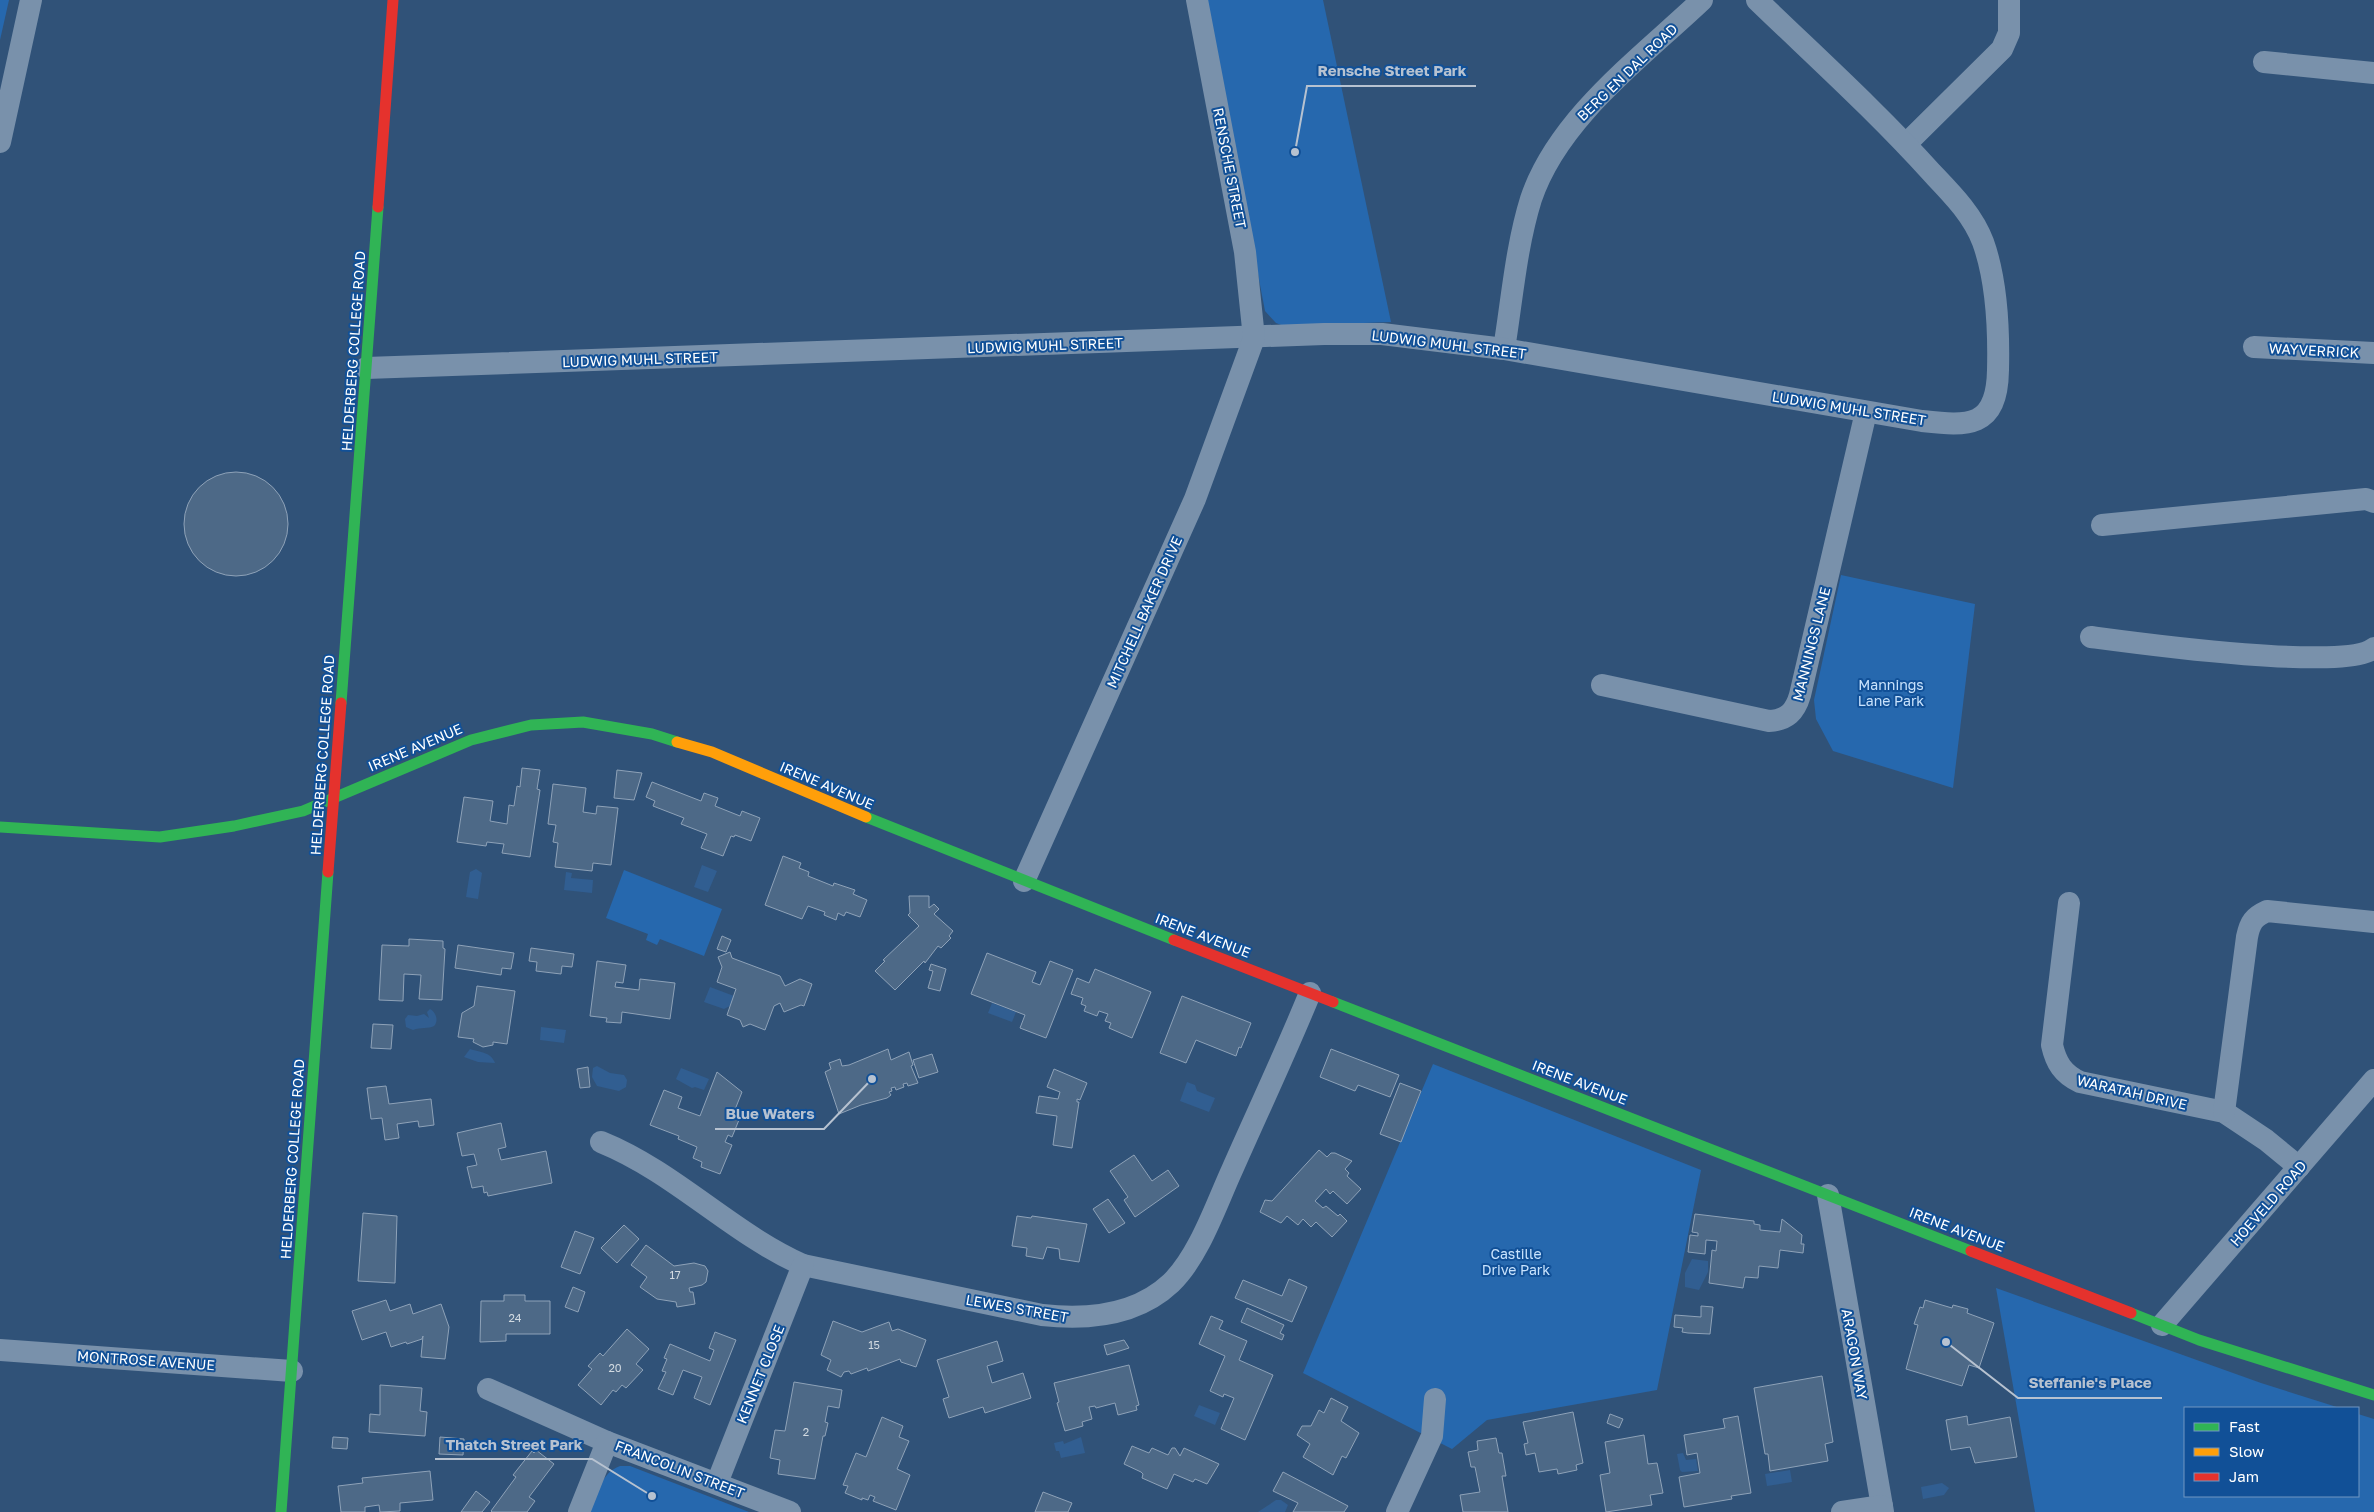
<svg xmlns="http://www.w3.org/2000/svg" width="2374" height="1512" viewBox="0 0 2374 1512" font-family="'Golos Text',sans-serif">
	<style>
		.green { fill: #2668ae }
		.water { fill: #315e91 }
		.building { fill: #4d6987; stroke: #8ea2b8 }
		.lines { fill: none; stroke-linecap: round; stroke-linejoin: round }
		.street { stroke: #7991ab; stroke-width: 22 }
		.fast { stroke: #30b455; stroke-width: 11 }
		.slow { stroke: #ff9f0a; stroke-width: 11 }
		.jam { stroke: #e5322d; stroke-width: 11 }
		.labels { text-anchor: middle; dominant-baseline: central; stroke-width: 4; stroke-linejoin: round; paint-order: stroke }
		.number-label { font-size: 11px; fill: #d2dae1 }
		.street-label { font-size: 14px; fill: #fff; stroke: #115097 }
		.park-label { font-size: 14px; fill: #c9e3fd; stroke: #115097 }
		.leader { fill: none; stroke: #b7c2d0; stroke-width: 2 }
		.callout-dot { fill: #b7c2d0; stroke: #115097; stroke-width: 2 }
		.callout-label { font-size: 15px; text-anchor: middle; font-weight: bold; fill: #b7c2d0; stroke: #115097; stroke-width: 4; stroke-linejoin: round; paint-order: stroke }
	</style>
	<rect width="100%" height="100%" fill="#305278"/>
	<g class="green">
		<polygon points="0,0 9,0 0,40"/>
		<polygon points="1206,0 1323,0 1391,322 1284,326 1276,323 1265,311"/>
		<polygon points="1841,575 1975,604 1953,788 1833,751 1816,719 1814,700"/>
		<polygon points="624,870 722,909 704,956 660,939 657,945 646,940 648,934 606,918"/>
		<polygon points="1433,1064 1701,1170 1657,1390 1487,1420 1452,1449 1303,1373"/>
		<polygon points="1996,1288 2261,1383 2340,1408 2185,1408 2185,1496 2358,1496 2358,1414 2374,1419 2374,1512 2035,1512"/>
		<path d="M 620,1466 L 630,1466 L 749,1512 L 590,1512 C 597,1494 601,1473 620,1466 Z"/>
	</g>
	<g class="water">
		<polygon points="702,865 717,871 708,892 694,887"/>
		<polygon points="476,869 482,873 478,899 466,897 470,872"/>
		<polygon points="566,872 572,873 571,878 593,880 592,893 564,890"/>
		<polygon points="710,987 734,996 730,1006 724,1009 704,1002"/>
		<polygon points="992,1003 1016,1012 1012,1022 988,1013"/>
		<path d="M 430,1009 C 436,1012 439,1021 434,1026 C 428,1029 421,1027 413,1030 L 406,1027 L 405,1019 L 408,1015 L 417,1016 L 424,1014 L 429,1018 L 427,1012 Z"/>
		<polygon points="541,1027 566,1030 564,1043 540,1040"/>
		<path d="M 470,1049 C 482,1053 491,1052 495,1063 L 478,1062 L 464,1057 Z"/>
		<polygon points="597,1066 610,1073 624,1075 627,1080 626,1087 619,1091 597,1086 592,1077 593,1068"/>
		<polygon points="681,1068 709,1079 704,1090 695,1087 692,1088 676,1079"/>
		<polygon points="1187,1082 1195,1085 1197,1091 1215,1098 1209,1112 1180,1101"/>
		<polygon points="1692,1259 1708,1261 1708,1272 1699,1290 1685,1287 1685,1273"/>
		<polygon points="1199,1405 1220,1413 1215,1425 1194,1416"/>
		<polygon points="1081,1437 1085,1453 1061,1458 1059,1451 1056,1451 1054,1443 1063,1441 1064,1444"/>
		<polygon points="1683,1453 1686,1460 1696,1459 1698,1471 1682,1472 1680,1470 1677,1454"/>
		<polygon points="1790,1470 1792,1482 1767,1486 1765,1474"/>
		<polygon points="1942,1483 1949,1488 1944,1495 1923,1499 1921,1487"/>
		<polygon points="1276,1500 1281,1500 1288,1505 1285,1512 1258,1512"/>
	</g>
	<g class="building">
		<circle cx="236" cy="524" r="52"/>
		<polygon points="522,768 540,770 537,789 540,790 530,857 502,853 504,844 487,842 486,846 457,842 464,797 493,801 490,821 507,824 509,805 514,806 517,786 520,787"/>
		<polygon points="617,770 642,773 634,800 614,798"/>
		<polygon points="652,782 701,801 704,793 718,798 715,806 740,816 742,811 760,818 751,841 735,835 734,837 731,836 723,856 701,848 707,834 681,824 684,818 653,806 655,801 646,797"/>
		<polygon points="553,784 586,788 583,812 596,814 597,806 618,808 611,865 593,863 592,871 555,867 558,843 553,842 556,825 548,824"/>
		<polygon points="783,856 801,863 799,868 809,872 808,876 833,886 834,883 855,890 853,894 867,900 860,917 846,912 844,916 838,913 836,920 824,915 825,912 808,906 802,919 765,905"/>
		<polygon points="909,896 929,896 929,908 934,904 939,909 934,914 953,931 949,936 951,938 941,948 938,946 925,963 924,961 895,990 875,971 885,961 883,960 919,926 908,915 910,913"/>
		<polygon points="722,936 731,940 726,952 717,949"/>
		<polygon points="409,939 443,941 443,948 445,949 442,1000 419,999 421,975 404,974 403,1001 379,1000 382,945 409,946"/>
		<polygon points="458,945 514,953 511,969 502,968 501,975 455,968"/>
		<polygon points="531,948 574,954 572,967 562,966 561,974 536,971 537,962 529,961"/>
		<polygon points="730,952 732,958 780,976 785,986 800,979 812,984 804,1006 801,1005 784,1012 780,1003 774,1006 765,1030 750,1024 743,1027 740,1020 727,1015 736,989 717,982 722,967 718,957"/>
		<polygon points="987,953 1036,972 1032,982 1040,985 1050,961 1073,970 1046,1038 1020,1028 1025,1015 971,994"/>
		<polygon points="597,961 626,965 623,983 616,982 615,987 639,990 640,979 675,983 670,1019 622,1012 621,1023 606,1022 607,1018 590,1016"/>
		<polygon points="931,964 946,969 940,991 928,988 933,971 929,970"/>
		<polygon points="1095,969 1151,992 1132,1038 1109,1028 1111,1023 1105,1021 1108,1014 1099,1011 1097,1016 1084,1011 1086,1006 1081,1004 1083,998 1071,994 1077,978 1089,983"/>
		<polygon points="477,986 515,991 507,1044 493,1042 493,1045 483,1047 473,1042 474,1039 458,1037 462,1013 474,1006"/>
		<polygon points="1182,996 1251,1023 1241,1048 1239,1047 1236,1056 1196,1040 1186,1063 1160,1053"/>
		<polygon points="373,1024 393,1025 391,1049 371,1048"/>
		<polygon points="888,1049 891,1060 909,1052 913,1065 911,1066 918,1083 908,1086 907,1083 903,1084 904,1087 896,1090 895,1087 891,1088 892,1091 889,1092 891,1095 887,1098 861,1105 839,1114 825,1072 831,1069 829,1063 840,1059 842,1066 849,1065"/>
		<polygon points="1331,1049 1399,1075 1390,1097 1358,1085 1355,1091 1320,1077"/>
		<polygon points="932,1054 938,1072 919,1078 913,1060"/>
		<polygon points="588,1067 590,1087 580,1088 577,1069"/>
		<polygon points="1054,1069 1087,1083 1080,1100 1077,1099 1077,1102 1079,1102 1072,1148 1053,1145 1057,1116 1036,1113 1039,1096 1058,1099 1060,1092 1047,1087"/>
		<polygon points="717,1072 742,1092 734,1112 741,1115 732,1137 728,1135 725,1142 732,1145 720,1174 701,1167 702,1162 693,1158 697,1147 678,1139 679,1136 650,1125 664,1090 682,1097 678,1108 700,1116"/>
		<polygon points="1400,1083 1421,1091 1401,1142 1380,1134"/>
		<polygon points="386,1086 389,1104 431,1099 434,1125 419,1127 418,1121 397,1124 399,1138 385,1140 382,1118 371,1119 367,1088"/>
		<polygon points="501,1123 506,1147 498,1149 501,1160 546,1151 552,1183 488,1196 487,1192 484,1193 483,1186 472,1188 467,1167 477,1165 474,1154 462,1156 457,1133"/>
		<polygon points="1319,1150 1327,1157 1331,1153 1335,1153 1352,1161 1345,1169 1349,1173 1347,1176 1361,1189 1347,1204 1333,1191 1330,1194 1326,1189 1315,1201 1323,1208 1326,1206 1338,1216 1340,1214 1347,1221 1332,1237 1316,1222 1311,1227 1303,1219 1298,1225 1287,1216 1281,1223 1260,1212 1265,1200 1272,1201"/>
		<polygon points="1134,1155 1152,1181 1168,1170 1179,1186 1135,1217 1124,1200 1128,1197 1110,1171"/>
		<polygon points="1108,1199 1125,1223 1109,1233 1093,1209"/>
		<polygon points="363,1213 397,1216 395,1283 358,1281"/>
		<polygon points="1695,1214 1754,1221 1754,1224 1760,1225 1760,1230 1780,1232 1782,1219 1802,1235 1801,1244 1804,1244 1803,1253 1780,1250 1778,1268 1759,1266 1758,1278 1745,1277 1743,1288 1709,1283 1712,1250 1716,1251 1717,1241 1706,1240 1705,1254 1688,1252 1690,1235 1698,1236 1698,1233 1692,1232"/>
		<polygon points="1017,1216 1031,1218 1032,1216 1087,1224 1079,1262 1060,1259 1059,1249 1047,1247 1043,1259 1026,1256 1027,1248 1012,1246"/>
		<polygon points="624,1225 639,1239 617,1263 601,1248"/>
		<polygon points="575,1231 594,1238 580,1274 561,1267"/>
		<polygon points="646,1245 674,1266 694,1263 705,1266 708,1271 706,1282 702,1285 689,1288 690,1292 693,1292 695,1304 677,1307 676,1302 657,1299 640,1287 647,1277 631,1265"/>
		<polygon points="1289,1279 1307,1287 1292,1322 1235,1298 1243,1280 1282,1296"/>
		<polygon points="573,1287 585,1292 578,1312 565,1307"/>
		<polygon points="504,1295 525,1295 525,1301 550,1301 550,1334 506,1334 506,1341 480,1342 481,1301 504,1301"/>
		<polygon points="386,1300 390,1311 410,1304 413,1314 441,1304 449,1327 445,1359 421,1357 423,1336 422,1339 407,1344 406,1342 391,1347 386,1332 362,1340 352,1311"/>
		<polygon points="1925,1300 1952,1308 1953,1305 1968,1309 1967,1313 1994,1323 1979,1368 1969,1365 1962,1386 1906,1369 1918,1325 1914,1324 1920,1307 1923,1308"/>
		<polygon points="1701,1306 1713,1307 1710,1334 1688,1333 1682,1332 1683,1328 1674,1327 1675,1315 1701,1317"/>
		<polygon points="1247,1308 1284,1325 1280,1333 1284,1335 1282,1340 1241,1322"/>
		<polygon points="1211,1316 1223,1321 1219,1329 1247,1341 1239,1360 1273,1375 1245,1440 1221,1429 1234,1398 1224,1394 1223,1397 1210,1391 1225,1356 1199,1344"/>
		<polygon points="833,1321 862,1332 889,1322 892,1331 898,1329 926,1340 916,1367 901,1362 900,1359 868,1371 867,1368 851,1374 849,1371 844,1372 841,1377 827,1370 831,1360 821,1355"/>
		<polygon points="627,1329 649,1349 636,1364 643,1370 626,1388 622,1385 616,1392 613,1390 601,1405 578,1385 592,1369 588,1366 600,1353 603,1356"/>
		<polygon points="715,1332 736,1340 710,1405 694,1398 702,1377 683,1370 673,1395 658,1389 666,1372 662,1371 667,1359 664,1358 670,1344 710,1361 714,1350 709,1348"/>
		<polygon points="1124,1340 1129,1348 1107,1355 1104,1345"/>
		<polygon points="997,1341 1003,1361 987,1366 992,1383 1023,1373 1031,1398 985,1413 983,1407 949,1418 943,1399 949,1397 937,1360"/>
		<polygon points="1129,1365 1139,1405 1136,1406 1137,1410 1118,1415 1115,1403 1096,1408 1095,1406 1089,1407 1092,1419 1082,1422 1083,1426 1065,1431 1057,1403 1059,1402 1054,1383"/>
		<polygon points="1822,1376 1833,1442 1825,1444 1828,1461 1770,1471 1768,1454 1765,1454 1754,1388"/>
		<polygon points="794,1382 842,1390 839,1408 828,1406 825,1422 828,1423 825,1436 823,1436 815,1479 778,1474 780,1460 770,1458 775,1430 785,1431"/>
		<polygon points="380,1385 422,1388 420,1411 427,1412 425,1436 369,1432 370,1414 380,1415"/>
		<polygon points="1331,1398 1348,1407 1341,1421 1359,1433 1346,1458 1342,1456 1333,1475 1303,1457 1310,1444 1297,1435 1302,1426 1311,1426 1319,1410 1324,1413"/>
		<polygon points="1573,1412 1583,1463 1576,1465 1577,1470 1558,1474 1557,1469 1539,1472 1535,1453 1526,1455 1524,1444 1528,1443 1523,1422"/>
		<polygon points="1610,1414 1623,1419 1619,1428 1607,1423"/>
		<polygon points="1738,1416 1751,1493 1731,1496 1732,1499 1684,1507 1679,1477 1700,1473 1697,1453 1687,1455 1684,1435 1725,1428 1723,1419"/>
		<polygon points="1967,1416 1968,1425 2010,1417 2017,1457 1975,1463 1970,1447 1951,1450 1946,1420"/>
		<polygon points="882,1417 903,1426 899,1437 909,1441 897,1469 910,1475 896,1510 873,1501 875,1497 870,1495 868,1500 862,1498 862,1500 845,1493 848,1486 843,1485 856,1453 866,1457"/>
		<polygon points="1644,1435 1648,1464 1657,1463 1663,1493 1650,1495 1652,1505 1606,1512 1600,1475 1610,1473 1605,1442"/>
		<polygon points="333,1437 348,1438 347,1449 332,1448"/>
		<polygon points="440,1437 464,1439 463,1455 439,1454"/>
		<polygon points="1496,1438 1499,1453 1502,1453 1506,1476 1502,1476 1508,1512 1463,1512 1460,1495 1480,1492 1475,1467 1471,1467 1468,1452 1478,1450 1477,1441"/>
		<polygon points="1132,1446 1149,1453 1152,1448 1168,1455 1172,1448 1175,1448 1180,1456 1184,1448 1219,1464 1207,1484 1195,1479 1193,1482 1174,1474 1167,1489 1142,1478 1143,1474 1141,1472 1124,1464"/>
		<polygon points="536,1450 554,1464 529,1497 535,1501 527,1512 492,1512 491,1511 516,1477 513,1475 532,1451 534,1453"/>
		<polygon points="430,1471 433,1500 400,1503 400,1511 380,1512 379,1505 365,1507 365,1512 341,1512 338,1486 363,1483 362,1478"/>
		<polygon points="1283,1472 1348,1506 1344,1512 1293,1512 1298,1503 1273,1491"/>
		<polygon points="476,1491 490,1502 482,1512 461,1512"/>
		<polygon points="1043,1492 1072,1503 1068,1512 1035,1512"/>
	</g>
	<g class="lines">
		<g class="street">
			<polyline points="2264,62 2374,73"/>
			<polyline points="0,142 31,0"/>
			<polyline points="1906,144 2002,49 2009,33 2009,0"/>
			<polyline points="2254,347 2374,353"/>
			<path d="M 1504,349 C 1512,300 1516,247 1531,199 C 1558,118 1642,57 1702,0"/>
			<path d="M 366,368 L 1324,334 L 1382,334 L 1504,349 L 1922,421 C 1968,426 1997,429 1998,370 C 1999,329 1997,281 1983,242 C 1973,215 1952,194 1932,173 C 1877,112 1816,57 1757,0"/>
			<polyline points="2102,525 2366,499 2374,502"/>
			<path d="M 2091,637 C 2136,643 2346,672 2374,648"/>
			<path d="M 1602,685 L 1769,721 C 1787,720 1795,712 1800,695 L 1866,412"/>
			<polyline points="1024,881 1195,499 1254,338 1245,252 1197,0"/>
			<path d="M 2069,903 L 2052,1045 C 2056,1063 2063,1074 2080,1082 L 2224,1112 L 2266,1140 L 2299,1167"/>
			<path d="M 2224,1112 L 2247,937 C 2250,922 2254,917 2267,911 L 2374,922"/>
			<path d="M 601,1142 C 675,1172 731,1233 803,1265 L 1042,1315 C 1087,1320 1136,1316 1171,1283 C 1199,1256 1216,1205 1232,1170 C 1258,1111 1286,1052 1310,993"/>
			<polyline points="1828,1195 1883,1512"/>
			<polyline points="2162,1325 2374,1080"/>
			<polyline points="0,1350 292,1371"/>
			<polyline points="488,1389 607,1442 790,1512"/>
			<polyline points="717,1483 803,1265"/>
			<polyline points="579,1512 607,1442"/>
			<polyline points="1397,1512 1432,1436 1435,1399"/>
			<polyline points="1842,1512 1882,1506"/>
		</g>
		<g class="fast">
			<polyline points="341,703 378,207"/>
			<polyline points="866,817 1174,940"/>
			<polyline points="0,827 160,837 234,826 303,811 471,740 531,725 583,722 652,734 677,742"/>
			<polyline points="1333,1002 1971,1251"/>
			<polyline points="2131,1313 2199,1340 2374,1395"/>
			<polyline points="281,1512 328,872"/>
		</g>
		<polyline class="slow" points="677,742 712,752 866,817"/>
		<g class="jam">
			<polyline points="378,207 393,0"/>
			<polyline points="328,872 341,703"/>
			<polyline points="1174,940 1333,1002"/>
			<polyline points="1971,1251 2131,1313"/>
		</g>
	</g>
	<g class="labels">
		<g class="number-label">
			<text x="675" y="1274">17</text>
			<text x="515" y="1317">24</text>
			<text x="874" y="1344">15</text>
			<text x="615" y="1367">20</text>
			<text x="806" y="1431">2</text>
		</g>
		<g class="street-label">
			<text transform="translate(1627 72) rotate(-44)">BERG EN DAL ROAD</text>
			<text transform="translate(1230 168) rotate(79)">RENSCHE STREET</text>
			<text transform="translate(1449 344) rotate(7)">LUDWIG MUHL STREET</text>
			<text transform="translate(1045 345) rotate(-2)">LUDWIG MUHL STREET</text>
			<text transform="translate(2314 350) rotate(3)">WAYVERRICK</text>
			<text transform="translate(353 351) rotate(-86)">HELDERBERG COLLEGE ROAD</text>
			<text transform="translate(640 359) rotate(-2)">LUDWIG MUHL STREET</text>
			<text transform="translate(1849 408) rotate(9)">LUDWIG MUHL STREET</text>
			<text transform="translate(1144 612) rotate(-66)">MITCHELL BAKER DRIVE</text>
			<text transform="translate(1811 644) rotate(-76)">MANNINGS LANE</text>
			<text transform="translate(415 747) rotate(-23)">IRENE AVENUE</text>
			<text transform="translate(322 755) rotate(-86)">HELDERBERG COLLEGE ROAD</text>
			<text transform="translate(827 785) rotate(23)">IRENE AVENUE</text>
			<text transform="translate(1203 935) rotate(21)">IRENE AVENUE</text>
			<text transform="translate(1580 1082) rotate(21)">IRENE AVENUE</text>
			<text transform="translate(2132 1092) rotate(13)">WARATAH DRIVE</text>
			<text transform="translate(292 1159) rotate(-86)">HELDERBERG COLLEGE ROAD</text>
			<text transform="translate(2268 1203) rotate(-49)">HOEVELD ROAD</text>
			<text transform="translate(1957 1229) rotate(21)">IRENE AVENUE</text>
			<text transform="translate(1017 1308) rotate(10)">LEWES STREET</text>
			<text transform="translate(1855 1354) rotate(80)">ARAGON WAY</text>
			<text transform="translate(146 1360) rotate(4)">MONTROSE AVENUE</text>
			<text transform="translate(760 1374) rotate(-68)">KENNET CLOSE</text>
			<text transform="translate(680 1469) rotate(21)">FRANCOLIN STREET</text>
		</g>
		<g class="park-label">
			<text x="1891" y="684">Mannings<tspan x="1891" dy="16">Lane Park</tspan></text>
			<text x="1516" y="1253">Castille<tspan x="1516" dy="16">Drive Park</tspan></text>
		</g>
	</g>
	<path class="leader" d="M1295 152L1307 86H1476M872 1079L824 1129H715M1946 1342L2018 1398H2162M652 1496L592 1459H435"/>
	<g class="callout-dot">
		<circle cx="1295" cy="152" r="5"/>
		<circle cx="872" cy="1079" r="5"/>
		<circle cx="1946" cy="1342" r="5"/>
		<circle cx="652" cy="1496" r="5"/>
	</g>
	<g class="callout-label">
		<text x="1392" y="76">Rensche Street Park</text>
		<text x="770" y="1119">Blue Waters</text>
		<text x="2090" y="1388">Steffanie's Place</text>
		<text x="514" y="1450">Thatch Street Park</text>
	</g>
	<rect x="2184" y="1407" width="175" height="90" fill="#115097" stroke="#7096c1"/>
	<rect x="2194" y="1423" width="25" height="8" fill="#30b455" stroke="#7096c1"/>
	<text x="2229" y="1432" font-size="15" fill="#ffffff">Fast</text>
	<rect x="2194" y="1448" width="25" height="8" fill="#ff9f0a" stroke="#7096c1"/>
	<text x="2229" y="1457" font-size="15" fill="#ffffff">Slow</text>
	<rect x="2194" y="1473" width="25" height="8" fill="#e5322d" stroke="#7096c1"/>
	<text x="2229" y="1482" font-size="15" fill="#ffffff">Jam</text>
</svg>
